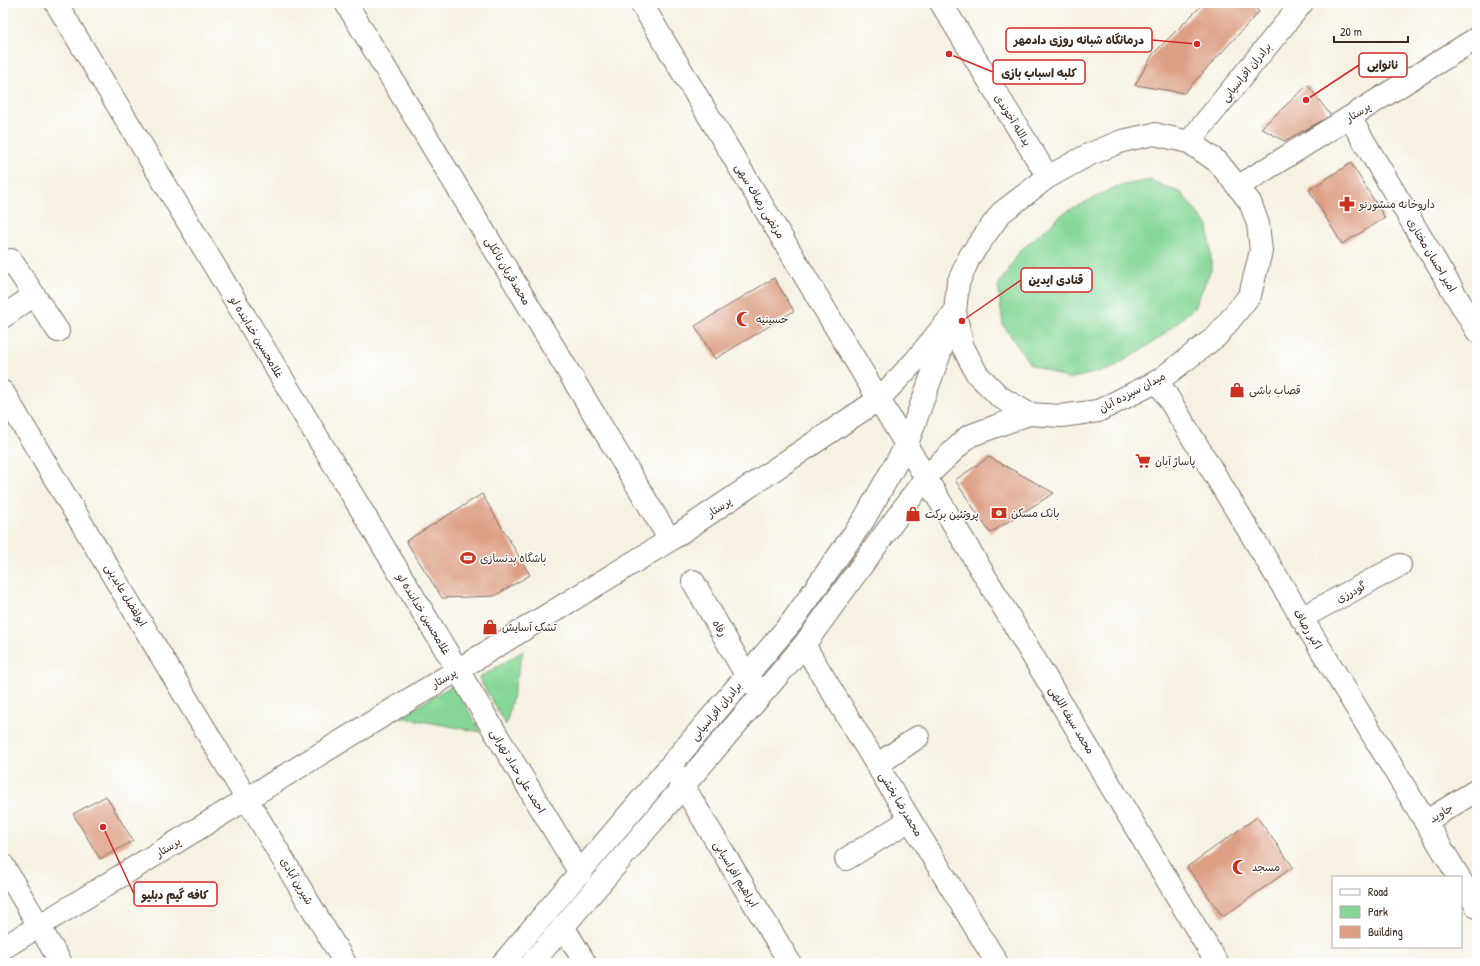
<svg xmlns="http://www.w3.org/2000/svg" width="1480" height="966" viewBox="0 0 1480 966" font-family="'Patrick Hand','Playpen Sans Arabic',sans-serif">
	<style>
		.green { fill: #86d797; stroke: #60805a }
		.building { fill: #dda085 }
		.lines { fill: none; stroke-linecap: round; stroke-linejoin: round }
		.minor-casing { stroke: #7c7063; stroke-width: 24 }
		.minor { stroke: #fff; stroke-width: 22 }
		.labels { text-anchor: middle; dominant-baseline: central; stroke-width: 3; stroke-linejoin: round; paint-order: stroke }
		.street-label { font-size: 11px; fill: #3b2a1e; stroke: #fff }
		.poi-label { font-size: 11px; fill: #3b2a1e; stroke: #fff; text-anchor: start }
		.leader { fill: none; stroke: #d62828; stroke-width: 1.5 }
		.callout-dot { fill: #d62828; stroke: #fff; stroke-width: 1.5 }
		.callout { fill: #fff; stroke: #d62828; stroke-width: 1.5 }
		.callout-label { font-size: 12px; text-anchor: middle; font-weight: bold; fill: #3b2a1e }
	</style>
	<rect width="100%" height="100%" fill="#fff"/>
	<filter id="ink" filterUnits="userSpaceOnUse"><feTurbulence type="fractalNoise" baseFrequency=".025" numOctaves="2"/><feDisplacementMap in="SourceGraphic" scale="8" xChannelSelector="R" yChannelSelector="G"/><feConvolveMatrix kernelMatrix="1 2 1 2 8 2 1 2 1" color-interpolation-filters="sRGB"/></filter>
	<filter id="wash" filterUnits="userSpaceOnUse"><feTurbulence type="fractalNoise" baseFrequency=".012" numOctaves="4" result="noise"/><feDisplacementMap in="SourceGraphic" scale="16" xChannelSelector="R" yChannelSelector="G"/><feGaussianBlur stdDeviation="0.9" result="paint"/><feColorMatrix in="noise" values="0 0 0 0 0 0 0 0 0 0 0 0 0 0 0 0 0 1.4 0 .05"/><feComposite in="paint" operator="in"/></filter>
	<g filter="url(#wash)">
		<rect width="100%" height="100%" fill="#f6f1e2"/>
		<g class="green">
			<polygon points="1150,180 1181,193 1208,226 1212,268 1194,308 1158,339 1111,369 1068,379 1030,364 1003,325 998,286 1020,251 1064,213 1115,187"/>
			<polygon points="523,651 506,725 479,678"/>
			<polygon points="453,685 481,732 400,717"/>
		</g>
		<g id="blocks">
			<g class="building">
				<polygon points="1204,3 1253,3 1259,12 1184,93 1135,85 1153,54"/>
				<polygon points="1308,85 1331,116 1284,141 1261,128"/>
				<polygon points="1351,163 1385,218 1342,244 1309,190"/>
				<polygon points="774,278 794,311 715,359 695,326"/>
				<polygon points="989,457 1054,493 990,533 955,480"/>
				<polygon points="482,494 530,575 494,596 442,598 406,541"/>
				<polygon points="106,796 133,841 100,859 73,814"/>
				<polygon points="1257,817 1293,867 1223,917 1187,867"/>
			</g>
		</g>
	</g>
	<g filter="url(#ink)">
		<use href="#blocks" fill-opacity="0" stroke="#7c7063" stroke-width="1"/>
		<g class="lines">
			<defs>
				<g id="minor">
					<polyline points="56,3 580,873"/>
					<polyline points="346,3 670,540"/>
					<polyline points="641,3 1217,963"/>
					<polyline points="941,3 1048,177"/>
					<polyline points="1350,118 1477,331"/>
					<polygon points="1154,134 1189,142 1218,162 1250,202 1258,224 1261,251 1250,295 1217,336 1158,381 1098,411 1061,416 1029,414 1000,397 977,374 962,345 955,312 958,283 970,256 1001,213 1048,177 1088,155 1122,141"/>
					<polyline points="1189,142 1302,3"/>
					<polyline points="1239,186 1477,38"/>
					<polyline points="11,260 58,331"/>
					<polyline points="3,317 34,295"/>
					<polyline points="1158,381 1459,877"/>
					<polyline points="3,392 345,963"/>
					<polyline points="693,581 746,675 754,685"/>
					<polyline points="1301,618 1400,565"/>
					<polyline points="804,645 997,963"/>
					<polyline points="877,765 918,737"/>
					<polyline points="676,774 790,963"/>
					<polyline points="1425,822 1477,790"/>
					<polyline points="846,859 910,820"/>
					<polyline points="3,865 61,963"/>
					<polyline points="1461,881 1477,907"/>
					<polyline points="563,926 585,963"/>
					<polyline points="3,948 670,540 879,399 915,361 955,312"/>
					<polyline points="503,963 791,623 863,521 907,444 949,328"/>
					<polyline points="532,963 804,645 926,477 969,436 1029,414"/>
				</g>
			</defs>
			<use href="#minor" class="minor-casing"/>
			<use href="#minor" class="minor"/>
		</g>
	</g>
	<defs>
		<symbol id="pharmacy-bare" viewBox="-9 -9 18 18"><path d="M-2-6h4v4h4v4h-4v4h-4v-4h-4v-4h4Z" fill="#c8321e" stroke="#fff" stroke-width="2.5" paint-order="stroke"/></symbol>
		<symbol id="mosque-bare" viewBox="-9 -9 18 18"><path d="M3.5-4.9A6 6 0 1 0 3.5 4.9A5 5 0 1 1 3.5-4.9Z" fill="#c8321e" stroke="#fff" stroke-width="2.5" paint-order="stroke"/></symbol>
		<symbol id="shop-bare" viewBox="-9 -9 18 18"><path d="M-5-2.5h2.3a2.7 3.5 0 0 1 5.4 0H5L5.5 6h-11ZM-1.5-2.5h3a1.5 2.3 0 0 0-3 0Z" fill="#c8321e" stroke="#fff" stroke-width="2.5" paint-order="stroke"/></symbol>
		<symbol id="supermarket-bare" viewBox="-9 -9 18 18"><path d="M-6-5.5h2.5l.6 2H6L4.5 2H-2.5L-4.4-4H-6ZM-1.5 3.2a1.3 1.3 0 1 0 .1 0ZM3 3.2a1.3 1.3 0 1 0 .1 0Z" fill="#c8321e" stroke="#fff" stroke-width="2.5" paint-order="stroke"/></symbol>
		<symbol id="bank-bare" viewBox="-9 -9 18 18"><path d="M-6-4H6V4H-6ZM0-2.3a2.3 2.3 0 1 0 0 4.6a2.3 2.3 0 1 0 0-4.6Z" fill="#c8321e" stroke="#fff" stroke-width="2.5" paint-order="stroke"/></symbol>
		<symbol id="stadium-bare" viewBox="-9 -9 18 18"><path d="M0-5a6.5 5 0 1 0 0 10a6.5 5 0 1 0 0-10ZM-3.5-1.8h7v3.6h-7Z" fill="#c8321e" stroke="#fff" stroke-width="2.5" paint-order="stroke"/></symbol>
	</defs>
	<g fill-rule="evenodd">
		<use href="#pharmacy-bare" x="1336" y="193" width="22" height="22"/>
		<use href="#mosque-bare" x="733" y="308" width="22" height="22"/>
		<use href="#shop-bare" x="1226" y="379" width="22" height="22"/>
		<use href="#supermarket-bare" x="1132" y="450" width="22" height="22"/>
		<use href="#bank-bare" x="988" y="502" width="22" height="22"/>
		<use href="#shop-bare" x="902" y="503" width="22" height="22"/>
		<use href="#stadium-bare" x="457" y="547" width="22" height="22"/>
		<use href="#shop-bare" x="479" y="616" width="22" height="22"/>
		<use href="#mosque-bare" x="1229" y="856" width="22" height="22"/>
	</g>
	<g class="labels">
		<g class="street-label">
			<text transform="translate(1246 72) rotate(-51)">برادران افراسیابی</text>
			<text transform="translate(1358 112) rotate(-32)">پرستار</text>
			<text transform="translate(1013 120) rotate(58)">یدالله آخوندی</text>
			<text transform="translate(760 201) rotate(59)">مرتضی رصاف سهی</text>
			<text transform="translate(1432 255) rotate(59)">امیر احسان مختاری</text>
			<text transform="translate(508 271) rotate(59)">محمدقربان نانکلی</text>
			<text transform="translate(257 337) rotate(59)">غلامحسین خدابنده لو</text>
			<text transform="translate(1132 392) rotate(-28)">میدان سیزده آبان</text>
			<text transform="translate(719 507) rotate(-34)">پرستار</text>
			<text transform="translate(1351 592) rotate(-28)">گودرزی</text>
			<text transform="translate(126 595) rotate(59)">ابولفضل عابدینی</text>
			<text transform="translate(424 614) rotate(59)">غلامحسین خدابنده لو</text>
			<text transform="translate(720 628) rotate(61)">رفاه</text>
			<text transform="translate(1308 629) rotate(59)">اکبر رصاف</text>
			<text transform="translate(444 678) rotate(-31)">پرستار</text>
			<text transform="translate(716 711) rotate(-50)">برادران افراسیابی</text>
			<text transform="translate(1072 720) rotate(59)">محمد سیف اللهی</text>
			<text transform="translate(518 771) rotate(59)">احمد علی حداد تهرانی</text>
			<text transform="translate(901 804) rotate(59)">محمدرضا بخشی</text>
			<text transform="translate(1441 813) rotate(-32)">جاوید</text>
			<text transform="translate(168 847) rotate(-32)">پرستار</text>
			<text transform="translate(736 874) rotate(59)">ابراهیم افراسیابی</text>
			<text transform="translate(297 881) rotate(59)">شیرین آبادی</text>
		</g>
		<g class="poi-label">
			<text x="1359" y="204">داروخانه منشورنو</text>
			<text x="756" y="319">حسینیه</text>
			<text x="1249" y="390">قصاب باشی</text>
			<text x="1155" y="461">پاساژ آبان</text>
			<text x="1011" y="513">بانک مسکن</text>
			<text x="925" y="514">پروتئین برکت</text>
			<text x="480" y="558">باشگاه بدنسازی</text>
			<text x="502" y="627">تشک آسایش</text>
			<text x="1252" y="867">مسجد</text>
		</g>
	</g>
	<path class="leader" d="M1197 44L1152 40M1306 100L1359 65M949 54L993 72M962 321L1021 280M103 827L134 894"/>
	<g class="callout-dot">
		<circle cx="1197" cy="44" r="4"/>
		<circle cx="1306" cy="100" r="4"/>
		<circle cx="949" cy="54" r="4"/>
		<circle cx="962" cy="321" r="4"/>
		<circle cx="103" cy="827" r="4"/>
	</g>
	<g class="callout">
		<rect x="1006" y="28" width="146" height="24" rx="4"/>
		<rect x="1359" y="53" width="48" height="24" rx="4"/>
		<rect x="993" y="60" width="92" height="24" rx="4"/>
		<rect x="1021" y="268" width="71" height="24" rx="4"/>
		<rect x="134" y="882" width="83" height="24" rx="4"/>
	</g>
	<g class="callout-label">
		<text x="1079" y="44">درمانگاه شبانه روزی دادمهر</text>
		<text x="1383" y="69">نانوایی</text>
		<text x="1039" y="77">کلبه اسباب بازی</text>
		<text x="1056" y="284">قنادی ایدین</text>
		<text x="175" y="899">کافه گیم دبلیو</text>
	</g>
	<rect width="1480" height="966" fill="none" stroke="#fff" stroke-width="16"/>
	<rect x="1332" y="876" width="130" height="72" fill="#ffffff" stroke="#b1aaa5"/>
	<rect x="1340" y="889" width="20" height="6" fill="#ffffff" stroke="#b1aaa5"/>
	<text x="1368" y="896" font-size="12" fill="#3b2a1e">Road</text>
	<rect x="1340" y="906" width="20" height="12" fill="#86d797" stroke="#b1aaa5"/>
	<text x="1368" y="916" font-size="12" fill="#3b2a1e">Park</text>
	<rect x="1340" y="926" width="20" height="12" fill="#dda085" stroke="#b1aaa5"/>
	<text x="1368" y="936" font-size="12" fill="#3b2a1e">Building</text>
	<path d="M1334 36v6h74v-6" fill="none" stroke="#3b2a1e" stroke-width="2"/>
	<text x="1340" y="36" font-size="12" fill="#3b2a1e" stroke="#ffffff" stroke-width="3" paint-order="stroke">20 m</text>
</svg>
